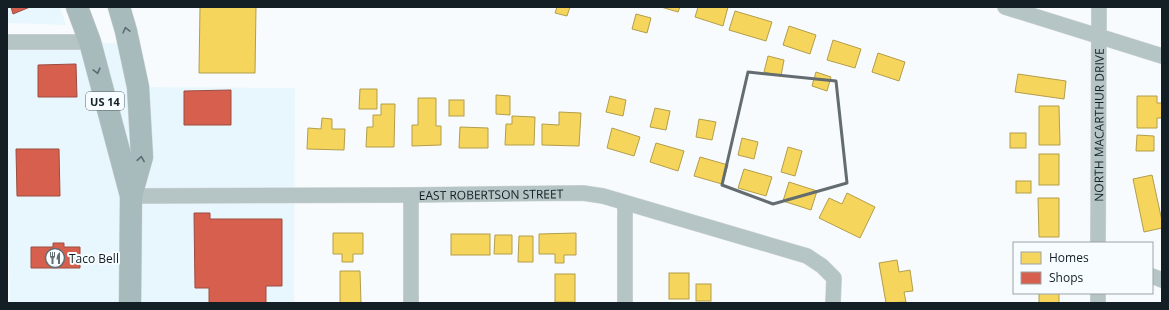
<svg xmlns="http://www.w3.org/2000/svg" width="1169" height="310" viewBox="0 0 1169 310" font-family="'Open Sans',sans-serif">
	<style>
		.built { fill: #e8f7fe }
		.homes { fill: #f6d55c; stroke: #b29e4b }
		.shops { fill: #d6604d; stroke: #9c4c41 }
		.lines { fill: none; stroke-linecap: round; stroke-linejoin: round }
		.minor-casing { stroke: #d4d8d9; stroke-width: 16 }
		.primary-casing { stroke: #d4d8d9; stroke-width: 23 }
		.minor { stroke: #b5c4c5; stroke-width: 15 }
		.primary { stroke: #a7babc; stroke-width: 22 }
		.oneway { stroke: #5d6c70 }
		.marked { fill: none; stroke: #636c70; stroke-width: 3; stroke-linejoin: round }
		.labels { text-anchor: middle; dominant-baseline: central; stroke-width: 4; stroke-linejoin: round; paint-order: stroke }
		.shield { fill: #f6fcff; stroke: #576166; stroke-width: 1 }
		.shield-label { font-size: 11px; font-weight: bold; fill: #131f24 }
		.street-label { font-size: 12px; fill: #131f24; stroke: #f6fcff }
		.poi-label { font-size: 12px; fill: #131f24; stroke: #f6fcff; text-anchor: start }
	</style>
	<rect width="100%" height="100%" fill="#f8fbfd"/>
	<g class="built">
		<polygon points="7,7 60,7 66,25 7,23"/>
		<polygon points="7,42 90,42 129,44 138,87 295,88 294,303 10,303 7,213"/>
	</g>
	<g class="homes">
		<polygon points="200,7 256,7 255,73 199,73"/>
		<polygon points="557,7 570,7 567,16 555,13"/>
		<polygon points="661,7 680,7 678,12"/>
		<polygon points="698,7 728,7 723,26 695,17"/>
		<polygon points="735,11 772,22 766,41 729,30"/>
		<polygon points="636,14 651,18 647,33 632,29"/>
		<polygon points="789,26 816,35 810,54 783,45"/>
		<polygon points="833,40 861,49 855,68 827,60"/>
		<polygon points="878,53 905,62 899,81 872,72"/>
		<polygon points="768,56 784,60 781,76 764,72"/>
		<polygon points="816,72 831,77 827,91 812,86"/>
		<polygon points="1018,74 1066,81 1064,99 1015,92"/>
		<polygon points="360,89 377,89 377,109 359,109"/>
		<polygon points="496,95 510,96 510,115 496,114"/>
		<polygon points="610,96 626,100 623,116 606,112"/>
		<polygon points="1137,96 1157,96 1157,103 1162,103 1162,118 1157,118 1157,128 1137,128"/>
		<polygon points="418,98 436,98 436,126 441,126 441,145 412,146 412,125 418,125"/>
		<rect x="449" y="100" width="15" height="16"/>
		<polygon points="381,104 395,104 394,147 366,147 367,127 373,127 373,115 381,115"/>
		<polygon points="1039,106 1059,106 1060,145 1039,145"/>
		<polygon points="655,108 670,111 666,130 650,127"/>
		<polygon points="559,112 581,113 579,146 542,145 542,124 559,125"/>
		<polygon points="512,116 535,117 534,145 505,145 506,124 512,124"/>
		<polygon points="322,118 332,119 332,129 345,129 344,150 307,149 308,128 321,129"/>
		<polygon points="699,119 716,122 712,140 696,137"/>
		<polygon points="460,127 488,128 488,148 459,148"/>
		<polygon points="612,128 640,137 634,156 607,148"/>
		<rect x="1010" y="133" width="16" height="15"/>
		<polygon points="1137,135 1154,136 1154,151 1136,151"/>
		<polygon points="742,138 758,142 754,159 738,155"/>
		<polygon points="656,143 684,151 678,171 650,162"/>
		<polygon points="788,147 802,151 795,176 781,172"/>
		<rect x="1039" y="154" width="20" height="31"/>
		<polygon points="700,157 728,165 722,184 694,176"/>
		<polygon points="744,169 772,177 766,196 738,188"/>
		<polygon points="1152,175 1162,221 1162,228 1144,232 1133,179"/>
		<rect x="1016" y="181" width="15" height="12"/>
		<polygon points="789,182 817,191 811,210 783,201"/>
		<polygon points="847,193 875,207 860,238 819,218 829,198 842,204"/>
		<polygon points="1038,198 1059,198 1059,237 1039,237"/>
		<polygon points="333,233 363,233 363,254 353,254 353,262 342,262 342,254 333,254"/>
		<polygon points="576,233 576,255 564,255 564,263 555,263 555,254 539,254 539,234"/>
		<rect x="451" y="234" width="39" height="21"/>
		<polygon points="495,235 512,235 512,254 494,254"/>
		<polygon points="519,236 533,236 533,262 518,262"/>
		<polygon points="897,260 899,272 910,270 913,291 904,292 906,302 886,303 879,263"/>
		<polygon points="340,271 360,271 361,303 340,303"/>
		<rect x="669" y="273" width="20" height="26"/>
		<rect x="555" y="274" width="20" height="28"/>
		<rect x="696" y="284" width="15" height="17"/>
		<rect x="1039" y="293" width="20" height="10"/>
	</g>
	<g class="shops">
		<polygon points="11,7 30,7 13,14"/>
		<polygon points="76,64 77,97 38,97 38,65"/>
		<polygon points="231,90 231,125 184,125 184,91"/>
		<polygon points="16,149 59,149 60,196 17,196"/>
		<polygon points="194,213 210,213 210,219 282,219 282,286 266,286 266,303 209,303 209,288 195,288"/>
		<polygon points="53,243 64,243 64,247 80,247 80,268 31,268 31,247 53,247"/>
	</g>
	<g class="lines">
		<defs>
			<g id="minor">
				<polyline points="1005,7 1162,56"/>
				<polyline points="7,42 90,42"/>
				<path id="s1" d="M 131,196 L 411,195 L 583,193 L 603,196 L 807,256 L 822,266 L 834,278 L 833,303"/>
				<path id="s2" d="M 1098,243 L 1099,7"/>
				<polyline points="1152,276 1162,280"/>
				<polyline points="1098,293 1098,303"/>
				<polyline points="411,303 411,195"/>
				<polyline points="625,303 625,203"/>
			</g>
			<g id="primary">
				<polyline points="77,7 90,42 131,196"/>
				<polyline points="119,7 126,31 138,87 142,157 131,196 130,303"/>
			</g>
		</defs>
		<use href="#minor" class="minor-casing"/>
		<use href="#primary" class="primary-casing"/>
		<use href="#minor" class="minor"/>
		<use href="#primary" class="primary"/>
	</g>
	<defs><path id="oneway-chevron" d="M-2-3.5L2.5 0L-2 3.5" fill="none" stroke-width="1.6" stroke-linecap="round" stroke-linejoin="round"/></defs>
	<g class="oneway">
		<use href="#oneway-chevron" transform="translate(126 30) rotate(-104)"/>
		<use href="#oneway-chevron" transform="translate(97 71) rotate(75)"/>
		<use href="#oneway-chevron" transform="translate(141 159) rotate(-81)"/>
	</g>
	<path class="marked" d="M 748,72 L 836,81 L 847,183 L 773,204 L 722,185 Z"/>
	<defs>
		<symbol id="restaurant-ring" viewBox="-11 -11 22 22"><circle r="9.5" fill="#f6fcff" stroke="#636c70" stroke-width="1.5"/><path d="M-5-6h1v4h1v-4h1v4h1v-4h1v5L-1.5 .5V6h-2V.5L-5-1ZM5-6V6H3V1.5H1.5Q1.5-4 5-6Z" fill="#636c70"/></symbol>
	</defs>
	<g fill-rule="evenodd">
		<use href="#restaurant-ring" x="44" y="247" width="22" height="22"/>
	</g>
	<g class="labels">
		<rect class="shield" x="86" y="92" width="38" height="18" rx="3"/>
		<g class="shield-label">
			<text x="105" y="101">US 14</text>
		</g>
		<g class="street-label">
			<text stroke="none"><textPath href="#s2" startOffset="118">NORTH MACARTHUR DRIVE</textPath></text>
			<text stroke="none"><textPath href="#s1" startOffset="360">EAST ROBERTSON STREET</textPath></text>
		</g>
		<g class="poi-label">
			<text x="69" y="258">Taco Bell</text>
		</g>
	</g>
	<rect width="1169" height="310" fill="none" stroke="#131f24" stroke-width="16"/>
	<rect x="1013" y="242" width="140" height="52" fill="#f6fcff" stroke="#9ba4a7"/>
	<rect x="1021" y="252" width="20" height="12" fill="#f6d55c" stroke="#9ba4a7"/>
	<text x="1049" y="262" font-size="12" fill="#131f24">Homes</text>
	<rect x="1021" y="272" width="20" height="12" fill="#d6604d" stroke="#9ba4a7"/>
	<text x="1049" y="282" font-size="12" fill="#131f24">Shops</text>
</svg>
